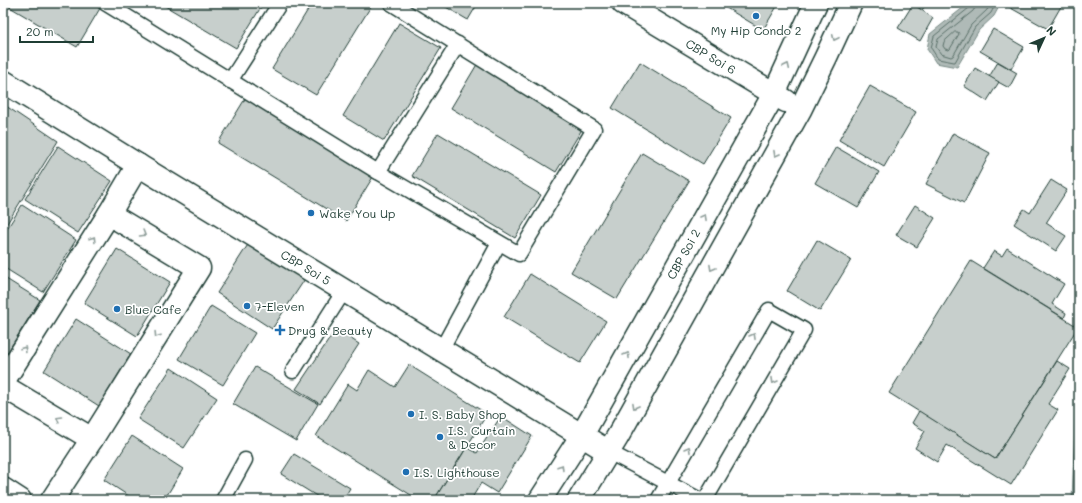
<svg xmlns="http://www.w3.org/2000/svg" width="1082" height="503" viewBox="0 0 1082 503" font-family="Mali,sans-serif">
	<style>
		.water { fill: #afbab7; stroke: #758883 }
		.lines { fill: none; stroke-linecap: round; stroke-linejoin: round }
		.shore { stroke: #596f68; stroke-width: 1 }
		.building { fill: #c7cfcc; stroke: #1f3d34 }
		.lane-casing { stroke: #1f3d34; stroke-width: 17 }
		.street-casing { stroke: #1f3d34; stroke-width: 25 }
		.lane { stroke: #fff; stroke-width: 14 }
		.street { stroke: #fff; stroke-width: 22 }
		.oneway { stroke: #8f9e9a }
		.poi-dot { fill: #1f6fb2; stroke: #fff; stroke-width: 1.5 }
		.labels { text-anchor: middle; dominant-baseline: central; stroke-width: 3.5; stroke-linejoin: round; paint-order: stroke }
		.poi-label { font-size: 12px; fill: #1f3d34; stroke: #fff; text-anchor: start }
		.street-label { font-size: 12px; fill: #1f3d34; stroke: #fff }
	</style>
	<rect width="100%" height="100%" fill="#fff"/>
	<filter id="ink" filterUnits="userSpaceOnUse"><feTurbulence type="fractalNoise" baseFrequency=".025" numOctaves="2"/><feDisplacementMap in="SourceGraphic" scale="8" xChannelSelector="R" yChannelSelector="G"/><feConvolveMatrix kernelMatrix="1 2 1 2 8 2 1 2 1" color-interpolation-filters="sRGB"/></filter>
	<g filter="url(#ink)">
		<g class="water">
			<polygon points="969,3 1001,3 994,16 979,30 957,67 936,63 927,49 930,34"/>
			<polygon points="1079,324 1079,500 1072,500"/>
		</g>
		<g class="lines">
			<g class="shore">
				<polyline points="971,3 969,8 934,36 931,48 938,59 954,62 955,62 975,27 991,13 996,3"/>
				<polyline points="976,3 975,8 973,11 938,39 936,47 941,54 951,57 953,56 971,25 987,10 991,3"/>
				<polygon points="955,32 958,32 959,34 950,49 949,50 945,49 943,46 944,42"/>
				<polyline points="1076,500 1079,432"/>
			</g>
		</g>
		<g class="building">
			<polygon points="3,3 99,3 102,5 77,47"/>
			<polygon points="160,3 254,3 261,7 236,48"/>
			<polygon points="312,3 373,3 316,95 272,69"/>
			<polygon points="439,3 478,3 468,20"/>
			<polygon points="718,3 779,3 763,30"/>
			<polygon points="910,3 927,3 922,10"/>
			<polygon points="1011,3 1063,3 1048,29 1009,7"/>
			<polygon points="913,4 933,18 920,41 898,28"/>
			<polygon points="399,23 441,48 384,141 343,116"/>
			<polygon points="993,29 1024,47 1011,69 980,51"/>
			<polygon points="479,61 584,126 556,172 451,108"/>
			<polygon points="640,62 731,118 703,164 612,108"/>
			<polygon points="998,62 1017,73 1009,88 989,77"/>
			<polygon points="975,68 999,82 987,101 964,86"/>
			<polygon points="870,86 916,112 884,167 839,140"/>
			<polygon points="248,94 376,172 346,221 218,143"/>
			<polygon points="3,104 58,141 3,230"/>
			<polygon points="438,133 541,195 515,238 412,176"/>
			<polygon points="953,133 990,153 964,203 926,184"/>
			<polygon points="58,146 112,181 78,233 25,199"/>
			<polygon points="836,147 879,172 858,208 815,183"/>
			<polygon points="642,153 689,181 617,299 571,272"/>
			<polygon points="1051,180 1067,190 1046,223 1066,236 1056,251 1014,224 1024,209 1030,213"/>
			<polygon points="22,205 76,240 43,292 3,267 3,235"/>
			<polygon points="915,205 935,218 917,247 896,235"/>
			<polygon points="817,240 851,260 820,311 787,291"/>
			<polygon points="249,243 305,279 272,329 217,293"/>
			<polygon points="1007,248 1064,284 1052,304 1066,313 1064,318 983,268 994,251 1002,256"/>
			<polygon points="117,249 170,282 137,336 84,303"/>
			<polygon points="971,261 1078,327 995,459 889,393"/>
			<polygon points="530,274 606,321 580,363 504,317"/>
			<polygon points="3,277 40,300 7,353 3,351"/>
			<polygon points="211,306 255,333 223,385 179,359"/>
			<polygon points="76,319 131,354 99,406 44,371"/>
			<polygon points="336,329 359,344 320,404 296,389"/>
			<polygon points="1057,361 1070,369 1048,404 1058,410 1011,485 947,445 937,462 915,448 925,431 912,423 919,411 995,459"/>
			<polygon points="409,365 487,414 434,500 419,500 316,436 348,384 357,390 369,370 395,387"/>
			<polygon points="255,367 318,404 296,441 233,404"/>
			<polygon points="171,368 217,398 184,448 138,419"/>
			<polygon points="501,416 532,436 497,493 481,483 472,498 476,500 434,500 467,447 477,453"/>
			<polygon points="132,436 183,469 164,500 135,500 104,480"/>
			<polygon points="294,454 350,488 343,500 323,500 281,474"/>
		</g>
		<g class="lines">
			<defs>
				<g id="lane">
					<polyline points="105,3 378,172 519,254 594,129 391,3"/>
					<polyline points="230,81 280,3"/>
					<polyline points="378,172 458,44"/>
					<polyline points="441,350 499,243"/>
					<polyline points="293,371 344,291"/>
					<polyline points="609,452 700,500"/>
					<polyline points="223,500 245,460"/>
					<polyline points="658,500 769,310 804,330 705,500"/>
				</g>
				<g id="street">
					<polyline points="623,3 786,101"/>
					<polyline points="3,81 138,165 609,452"/>
					<polyline points="3,382 109,214 138,165"/>
					<polyline points="3,386 92,439"/>
					<polyline points="3,489 20,500"/>
					<polyline points="52,500 92,439 199,268 109,214"/>
					<polyline points="540,500 582,435 774,94 816,3"/>
					<polyline points="579,500 618,436 800,110 826,57 851,3"/>
				</g>
			</defs>
			<use href="#lane" class="lane-casing"/>
			<use href="#street" class="street-casing"/>
			<use href="#lane" class="lane"/>
			<use href="#street" class="street"/>
		</g>
		<defs><path id="oneway-chevron" d="M-2-3.5L2.5 0L-2 3.5" fill="none" stroke-width="1.6" stroke-linecap="round" stroke-linejoin="round"/></defs>
		<g class="oneway">
			<use href="#oneway-chevron" transform="translate(835 38) rotate(115)"/>
			<use href="#oneway-chevron" transform="translate(787 66) rotate(-65)"/>
			<use href="#oneway-chevron" transform="translate(776 154) rotate(119)"/>
			<use href="#oneway-chevron" transform="translate(704 217) rotate(-61)"/>
			<use href="#oneway-chevron" transform="translate(143 234) rotate(31)"/>
			<use href="#oneway-chevron" transform="translate(93 239) rotate(-58)"/>
			<use href="#oneway-chevron" transform="translate(712 268) rotate(119)"/>
			<use href="#oneway-chevron" transform="translate(157 335) rotate(122)"/>
			<use href="#oneway-chevron" transform="translate(753 336) rotate(-60)"/>
			<use href="#oneway-chevron" transform="translate(24 349) rotate(-58)"/>
			<use href="#oneway-chevron" transform="translate(627 355) rotate(-61)"/>
			<use href="#oneway-chevron" transform="translate(774 381) rotate(120)"/>
			<use href="#oneway-chevron" transform="translate(635 406) rotate(119)"/>
			<use href="#oneway-chevron" transform="translate(59 419) rotate(-149)"/>
			<use href="#oneway-chevron" transform="translate(688 449) rotate(-60)"/>
			<use href="#oneway-chevron" transform="translate(561 467) rotate(-58)"/>
		</g>
	</g>
	<g class="poi-dot">
		<circle cx="756" cy="16" r="4"/>
		<circle cx="311" cy="213" r="4"/>
		<circle cx="247" cy="306" r="4"/>
		<circle cx="117" cy="309" r="4"/>
		<path d="M278 324h4v4h4v4h-4v4h-4v-4h-4v-4h4z"/>
		<circle cx="411" cy="414" r="4"/>
		<circle cx="440" cy="437" r="4"/>
		<circle cx="406" cy="472" r="4"/>
	</g>
	<g class="labels">
		<g class="poi-label">
			<text x="756" y="30" text-anchor="middle">My Hip Condo 2</text>
			<text x="319" y="213">Wake You Up</text>
			<text x="255" y="306">7-Eleven</text>
			<text x="125" y="309">Blue Cafe</text>
			<text x="288" y="330">Drug &amp; Beauty</text>
			<text x="419" y="414">I. S. Baby Shop</text>
			<text x="448" y="430">I.S. Curtain<tspan x="448" dy="14">&amp; Decor</tspan></text>
			<text x="414" y="472">I.S. Lighthouse</text>
		</g>
		<g class="street-label">
			<text transform="translate(711 56) rotate(31)">CBP Soi 6</text>
			<text transform="translate(683 254) rotate(-61)">CBP Soi 2</text>
			<text transform="translate(306 267) rotate(31)">CBP Soi 5</text>
		</g>
	</g>
	<rect width="1082" height="503" fill="none" stroke="#fff" stroke-width="16"/>
	<rect x="8" y="8" width="1066" height="487" fill="none" stroke="#1f3d34" stroke-width="1.5" filter="url(#ink)"/>
	<g transform="translate(1044 38) rotate(46)" stroke="#ffffff" stroke-width="3" paint-order="stroke">
	<path d="M0-3L7 15L0 10L-7 15Z" fill="#1f3d34"/>
	<text y="-6" font-size="11" font-weight="bold" text-anchor="middle" fill="#1f3d34">N</text>
	</g>
	<path d="M20 36v6h73v-6" fill="none" stroke="#1f3d34" stroke-width="2"/>
	<text x="26" y="36" font-size="12" fill="#1f3d34" stroke="#ffffff" stroke-width="3" paint-order="stroke">20 m</text>
</svg>
